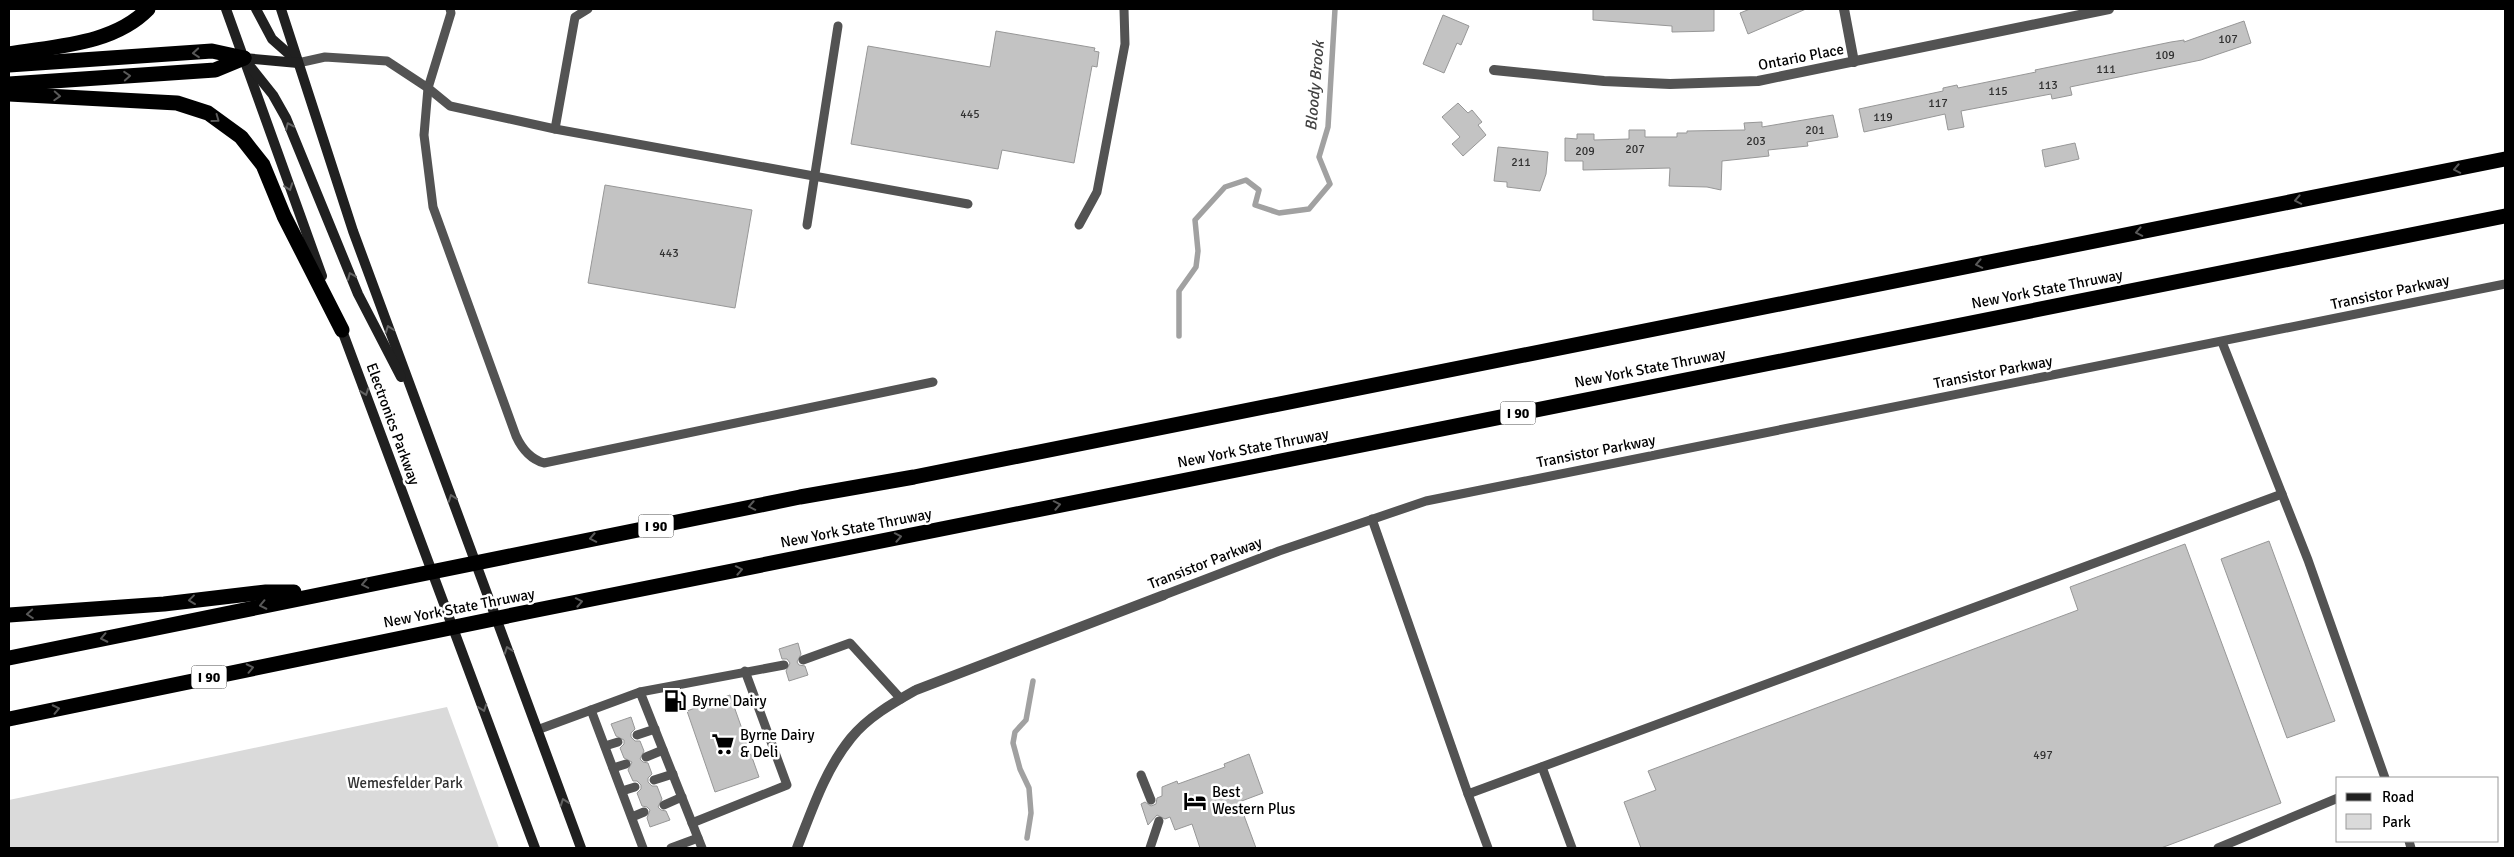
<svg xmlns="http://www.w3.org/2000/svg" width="2514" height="857" viewBox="0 0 2514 857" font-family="Signika,sans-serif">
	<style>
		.green { fill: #dadada }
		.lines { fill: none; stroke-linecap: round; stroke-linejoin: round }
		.stream { stroke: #a1a1a1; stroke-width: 5.5 }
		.building { fill: #c3c3c3; stroke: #979797 }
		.service { stroke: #535353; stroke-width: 9 }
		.minor { stroke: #535353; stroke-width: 10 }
		.secondary { stroke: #202020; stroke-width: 10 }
		.motorway { stroke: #000; stroke-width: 15 }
		.oneway { stroke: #595959 }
		.oneway2 { stroke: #636363 }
		.labels { text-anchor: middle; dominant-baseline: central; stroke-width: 5; stroke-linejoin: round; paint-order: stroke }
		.number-label { font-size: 12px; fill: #313131 }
		.shield { fill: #fff; stroke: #4c4c4c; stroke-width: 1 }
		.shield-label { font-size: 14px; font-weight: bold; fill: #000 }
		.street-label { font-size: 15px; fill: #000; stroke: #fff }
		.poi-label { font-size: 15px; fill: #000; stroke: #fff; text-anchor: start }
		.park-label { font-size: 15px; fill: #313131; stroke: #fff }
		.water-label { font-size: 16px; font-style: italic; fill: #424242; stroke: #fff }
	</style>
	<rect width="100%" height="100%" fill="#fff"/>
	<polygon class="green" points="447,707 499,848 9,848 9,800"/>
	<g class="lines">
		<g class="stream">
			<polyline points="1179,336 1179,291 1196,267 1198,251 1195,220 1225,187 1246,180 1259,190 1255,205 1279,213 1309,209 1330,184 1319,157 1328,127 1335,9"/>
			<polyline points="1027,838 1031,813 1029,788 1020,769 1013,743 1015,732 1026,720 1033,681"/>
		</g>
	</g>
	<g class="building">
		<polygon points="1593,9 1714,9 1714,31 1672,32 1672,26 1593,20"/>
		<polygon points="1750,9 1806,9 1748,34 1740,13"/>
		<polygon points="1443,15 1469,26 1461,45 1457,43 1444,73 1423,64"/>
		<polygon points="2244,21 2251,43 2201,60 2070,87 2072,95 2052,99 2051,94 1961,111 1964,127 1948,130 1945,114 1864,132 1859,109 1943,91 1943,88 1957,85 1958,88 2036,72 2035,70 2171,42 2184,40 2184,42"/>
		<polygon points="996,31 1095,48 1094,51 1099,52 1097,67 1092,66 1074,163 1002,150 998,169 851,144 868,46 990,67"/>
		<polygon points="1458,103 1468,113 1472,110 1482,122 1478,125 1486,135 1463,156 1452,144 1460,137 1442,117"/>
		<polygon points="1833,115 1838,137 1807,142 1808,146 1768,150 1769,156 1722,161 1721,190 1707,187 1669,186 1670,168 1583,170 1583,161 1565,161 1565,138 1577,139 1577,134 1594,134 1594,140 1629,139 1629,130 1645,130 1645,137 1677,137 1677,133 1687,133 1687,131 1745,130 1744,123 1762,122 1762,127"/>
		<polygon points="2075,143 2079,159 2045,167 2042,150"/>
		<polygon points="1498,147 1548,152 1546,174 1540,191 1507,187 1507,182 1494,181"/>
		<polygon points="605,185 752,210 735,308 588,283"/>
		<polygon points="2269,541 2335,721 2287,738 2221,559"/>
		<polygon points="2185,544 2281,803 2161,848 1641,848 1624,802 1656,790 1648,771 2078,610 2070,587"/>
		<polygon points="798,643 801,654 797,662 799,665 805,666 808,675 789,681 786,671 790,663 787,659 782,659 779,649"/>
		<polygon points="730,695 759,777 715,792 687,711"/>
		<polygon points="631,717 635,729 631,733 631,737 635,741 640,741 644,751 640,759 643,762 648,763 652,774 648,778 648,782 652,786 657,786 662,799 658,807 661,810 666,811 670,820 650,827 647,818 650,810 647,807 642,806 637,793 641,789 641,785 637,781 633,781 628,770 632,762 624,758 620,748 624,744 624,740 616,736 611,724"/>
		<polygon points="1249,754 1263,793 1239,802 1256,848 1200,848 1192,824 1175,830 1170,817 1165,819 1157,815 1148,825 1141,804 1145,802 1151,806 1156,804 1157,798 1162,796 1162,787 1177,781 1178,784 1225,767 1224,764"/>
	</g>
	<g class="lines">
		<g class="service">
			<polyline points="298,63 325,57 387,61 428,88 451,13 450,9"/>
			<path d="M 428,88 L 424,135 L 433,207 L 516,436 C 522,449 530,459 544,463 L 933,382"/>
			<polyline points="428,88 450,106 555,129 968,204"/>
			<polyline points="555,129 575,17 588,9"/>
			<polyline points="807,225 838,26"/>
			<polyline points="1079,225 1097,192 1125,44 1124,9"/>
			<polyline points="2222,342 2308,560 2385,778"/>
			<polyline points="1372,519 1468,794 2282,494"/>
			<polyline points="1164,595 1279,551 1426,501 2505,284"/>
			<polyline points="803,660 850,643 901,699"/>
			<polyline points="640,692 784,665"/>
			<polyline points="591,710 643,848"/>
			<polyline points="537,730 640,692 702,848"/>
			<polyline points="637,735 655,729"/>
			<polyline points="605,746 618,742"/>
			<polyline points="646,757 663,750"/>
			<polyline points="1542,767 1572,848"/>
			<polyline points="613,768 626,764"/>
			<polyline points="1141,775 1151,800"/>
			<polyline points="654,780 673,774"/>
			<polyline points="622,791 635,787"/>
			<polyline points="1468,794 1488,848"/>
			<polyline points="664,805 682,797"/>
			<polyline points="632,817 644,812"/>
			<polyline points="692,823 787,785 745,671"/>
			<polyline points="2409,841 2411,848"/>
			<polyline points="671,848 698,838"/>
			<polyline points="1150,848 1159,821"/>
			<polyline points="2218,848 2338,798"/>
		</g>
		<g class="minor">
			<polyline points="1844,9 1854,62"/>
			<polyline points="1494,70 1604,81 1670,84 1758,81 2109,9"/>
			<path d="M 797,848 C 812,810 825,770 851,738 C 868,717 893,703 916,690 L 1164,595"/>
		</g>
		<g class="secondary">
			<polyline points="226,9 322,276"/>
			<polyline points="256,9 272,39 298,62"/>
			<polyline points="281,9 353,231 581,848"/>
			<polyline points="244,58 298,63"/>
			<polyline points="249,65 273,95 286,118 358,294 401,377"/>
			<polyline points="340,325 535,848"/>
		</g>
		<g class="motorway">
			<path d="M 9,54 C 54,46 113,45 148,9"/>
			<polyline points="9,65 212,51 244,58"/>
			<polyline points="9,84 215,70 244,58"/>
			<polyline points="9,94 177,103 208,113 241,137 263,165 284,216 342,330"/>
			<polyline points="9,615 164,604 266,592 294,592"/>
			<polyline points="9,658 800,497 914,477 2505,159"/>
			<polyline points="9,719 532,611 2505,216"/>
		</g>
	</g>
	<defs><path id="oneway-chevron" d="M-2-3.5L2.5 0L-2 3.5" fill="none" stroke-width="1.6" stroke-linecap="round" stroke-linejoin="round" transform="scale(1.25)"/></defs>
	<g class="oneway">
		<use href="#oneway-chevron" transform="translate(196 53) rotate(175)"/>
		<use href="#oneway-chevron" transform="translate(127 76) rotate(-4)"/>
		<use href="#oneway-chevron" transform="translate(57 96) rotate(3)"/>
		<use href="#oneway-chevron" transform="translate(216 119) rotate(36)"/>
		<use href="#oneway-chevron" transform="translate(2457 169) rotate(169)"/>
		<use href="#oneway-chevron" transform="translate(2298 200) rotate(169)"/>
		<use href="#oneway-chevron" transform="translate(2139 232) rotate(169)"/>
		<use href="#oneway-chevron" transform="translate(1979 264) rotate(169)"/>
		<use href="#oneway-chevron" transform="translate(1057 505) rotate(-11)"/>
		<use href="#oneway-chevron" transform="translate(752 506) rotate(169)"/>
		<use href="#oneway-chevron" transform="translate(898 537) rotate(-11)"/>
		<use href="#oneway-chevron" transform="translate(593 538) rotate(169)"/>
		<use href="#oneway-chevron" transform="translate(739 570) rotate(-11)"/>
		<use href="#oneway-chevron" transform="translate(365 584) rotate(169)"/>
		<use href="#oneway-chevron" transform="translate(192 600) rotate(173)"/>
		<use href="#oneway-chevron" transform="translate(579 602) rotate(-11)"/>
		<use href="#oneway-chevron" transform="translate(263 605) rotate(168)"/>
		<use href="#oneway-chevron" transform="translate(30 614) rotate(176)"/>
		<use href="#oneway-chevron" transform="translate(104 638) rotate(168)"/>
		<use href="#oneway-chevron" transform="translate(250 668) rotate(-12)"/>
		<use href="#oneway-chevron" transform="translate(56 709) rotate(-12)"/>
	</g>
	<g class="oneway2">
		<use href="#oneway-chevron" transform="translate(289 126) rotate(-114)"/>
		<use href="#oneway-chevron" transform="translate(289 187) rotate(70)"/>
		<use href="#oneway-chevron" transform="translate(351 276) rotate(-112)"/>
		<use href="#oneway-chevron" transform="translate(389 329) rotate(-110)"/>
		<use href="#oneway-chevron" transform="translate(365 392) rotate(70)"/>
		<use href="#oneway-chevron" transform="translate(452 498) rotate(-110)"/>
		<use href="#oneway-chevron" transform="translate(508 650) rotate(-110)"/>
		<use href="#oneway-chevron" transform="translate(483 708) rotate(70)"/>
		<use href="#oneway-chevron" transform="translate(564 802) rotate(-110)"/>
	</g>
	<defs>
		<symbol id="fuel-bare" viewBox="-9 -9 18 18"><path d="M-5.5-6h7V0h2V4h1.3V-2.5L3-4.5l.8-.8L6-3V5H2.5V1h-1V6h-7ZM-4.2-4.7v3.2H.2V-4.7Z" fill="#000" stroke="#fff" stroke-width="2.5" paint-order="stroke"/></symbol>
		<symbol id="supermarket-bare" viewBox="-9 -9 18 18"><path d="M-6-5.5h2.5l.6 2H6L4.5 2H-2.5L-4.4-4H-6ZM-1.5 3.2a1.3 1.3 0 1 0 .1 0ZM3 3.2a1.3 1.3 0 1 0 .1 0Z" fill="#000" stroke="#fff" stroke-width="2.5" paint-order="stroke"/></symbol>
		<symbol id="hotel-bare" viewBox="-9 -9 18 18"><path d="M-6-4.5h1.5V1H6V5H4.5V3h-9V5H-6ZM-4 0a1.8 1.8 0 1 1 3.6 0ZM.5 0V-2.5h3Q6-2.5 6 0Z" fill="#000" stroke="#fff" stroke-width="2.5" paint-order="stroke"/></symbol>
	</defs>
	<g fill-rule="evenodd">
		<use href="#fuel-bare" x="659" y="685" width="32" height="32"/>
		<use href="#supermarket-bare" x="707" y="728" width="32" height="32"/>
		<use href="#hotel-bare" x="1179" y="785" width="32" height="32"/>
	</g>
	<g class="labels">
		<g class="number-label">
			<text x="2228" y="39">107</text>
			<text x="2165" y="55">109</text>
			<text x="2106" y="69">111</text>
			<text x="2048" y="85">113</text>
			<text x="1998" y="91">115</text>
			<text x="1938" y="103">117</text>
			<text x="970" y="114">445</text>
			<text x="1883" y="117">119</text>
			<text x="1815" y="130">201</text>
			<text x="1756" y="141">203</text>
			<text x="1635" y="149">207</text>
			<text x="1585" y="151">209</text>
			<text x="1521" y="162">211</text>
			<text x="669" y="253">443</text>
			<text x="2043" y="755">497</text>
		</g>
		<g class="shield">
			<rect x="1500.5" y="401.5" width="35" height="23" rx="4"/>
			<rect x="638.5" y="514.5" width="35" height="23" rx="4"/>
			<rect x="191.5" y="665.5" width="35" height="23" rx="4"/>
		</g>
		<g class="shield-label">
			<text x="1518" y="413">I 90</text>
			<text x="656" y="526">I 90</text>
			<text x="209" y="677">I 90</text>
		</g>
		<g class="street-label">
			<text transform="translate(1801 57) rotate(-11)">Ontario Place</text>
			<text transform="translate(2047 289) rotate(-11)">New York State Thruway</text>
			<text transform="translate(2390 292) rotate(-12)">Transistor Parkway</text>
			<text transform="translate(1650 368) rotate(-11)">New York State Thruway</text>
			<text transform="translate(1993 372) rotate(-11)">Transistor Parkway</text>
			<text transform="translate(393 424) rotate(70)">Electronics Parkway</text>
			<text transform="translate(1253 448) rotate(-11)">New York State Thruway</text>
			<text transform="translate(1596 451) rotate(-11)">Transistor Parkway</text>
			<text transform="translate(856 528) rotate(-11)">New York State Thruway</text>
			<text transform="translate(1205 563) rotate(-21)">Transistor Parkway</text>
			<text transform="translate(459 608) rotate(-11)">New York State Thruway</text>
		</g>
		<g class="poi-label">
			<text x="692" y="701">Byrne Dairy</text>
			<text x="740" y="735">Byrne Dairy<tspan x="740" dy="17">&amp; Deli</tspan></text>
			<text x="1212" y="792">Best<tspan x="1212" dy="17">Western Plus</tspan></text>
		</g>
		<g class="park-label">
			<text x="405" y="783">Wemesfelder Park</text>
		</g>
		<g class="water-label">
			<text transform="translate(1315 86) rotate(-85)">Bloody Brook</text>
		</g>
	</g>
	<rect width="2514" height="857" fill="none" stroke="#000000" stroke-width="20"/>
	<rect x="2336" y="777" width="162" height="65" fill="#ffffff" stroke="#999999"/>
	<rect x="2346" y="793" width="25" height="8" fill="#202020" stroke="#999999"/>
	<text x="2382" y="802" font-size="15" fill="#000000">Road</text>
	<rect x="2346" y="814" width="25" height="15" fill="#dadada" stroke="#999999"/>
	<text x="2382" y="827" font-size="15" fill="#000000">Park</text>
</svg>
